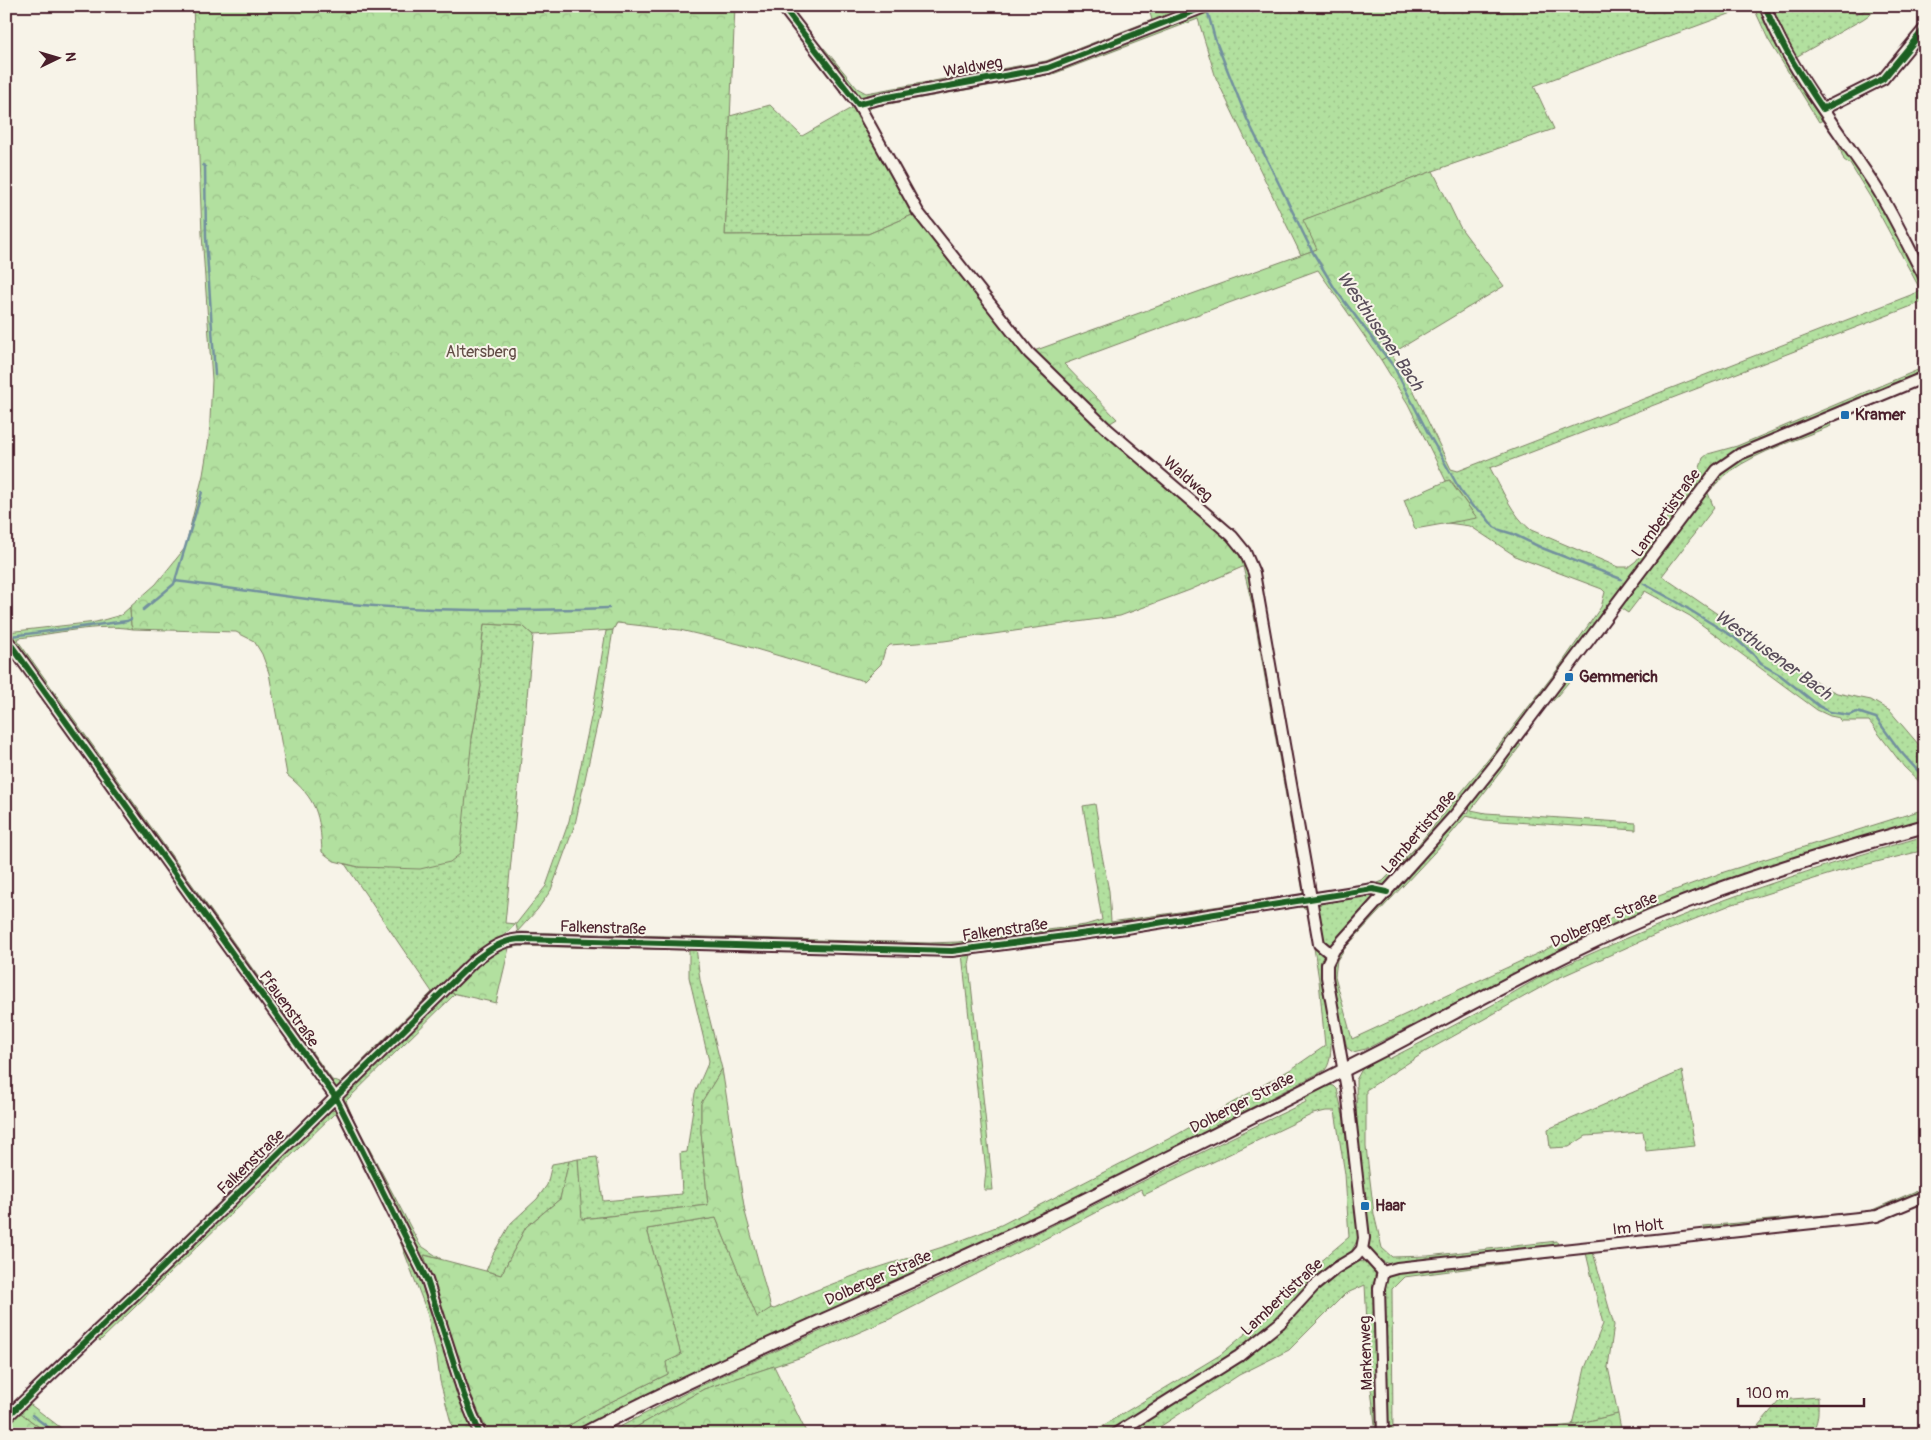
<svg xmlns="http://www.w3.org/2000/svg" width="1931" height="1440" viewBox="0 0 1931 1440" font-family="Pangolin,sans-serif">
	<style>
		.grass { fill: url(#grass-dots); stroke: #7e8065 }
		.forest { fill: url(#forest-crowns); stroke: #7e8065 }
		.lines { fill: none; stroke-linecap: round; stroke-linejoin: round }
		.stream { stroke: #72909e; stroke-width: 2.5 }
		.minor-casing { stroke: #4a1f2b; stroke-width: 14 }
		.major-casing { stroke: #4a1f2b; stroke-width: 16 }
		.minor { stroke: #f7f3e8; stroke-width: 10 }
		.major { stroke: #f7f3e8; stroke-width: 12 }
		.cycleway-casing { stroke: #f7f3e8; stroke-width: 9 }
		.cycleway { stroke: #1b5e20; stroke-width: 6 }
		.poi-dot { fill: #1f6fb2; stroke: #f7f3e8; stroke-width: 2 }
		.labels { text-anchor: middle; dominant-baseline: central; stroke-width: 4; stroke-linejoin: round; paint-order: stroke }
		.street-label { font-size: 16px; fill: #4a1f2b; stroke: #f7f3e8 }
		.park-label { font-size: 16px; fill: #644f48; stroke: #f7f3e8 }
		.poi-label { font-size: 16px; font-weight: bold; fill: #4a1f2b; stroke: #f7f3e8; text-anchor: start }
		.water-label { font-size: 18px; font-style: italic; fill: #5a4e5b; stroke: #f7f3e8 }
	</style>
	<defs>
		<pattern id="grass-dots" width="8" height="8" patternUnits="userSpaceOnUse" patternTransform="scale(1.25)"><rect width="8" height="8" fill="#b2e09f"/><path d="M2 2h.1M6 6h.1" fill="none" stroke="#9bc089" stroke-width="1.8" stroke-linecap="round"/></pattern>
		<pattern id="forest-crowns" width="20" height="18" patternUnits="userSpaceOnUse" patternTransform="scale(1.25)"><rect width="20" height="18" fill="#b2e09f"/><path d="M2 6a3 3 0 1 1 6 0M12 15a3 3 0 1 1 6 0" fill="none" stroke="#9bc089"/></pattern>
	</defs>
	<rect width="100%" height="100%" fill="#f7f3e8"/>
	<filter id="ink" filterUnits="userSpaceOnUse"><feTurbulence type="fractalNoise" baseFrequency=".02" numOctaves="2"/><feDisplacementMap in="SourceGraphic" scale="10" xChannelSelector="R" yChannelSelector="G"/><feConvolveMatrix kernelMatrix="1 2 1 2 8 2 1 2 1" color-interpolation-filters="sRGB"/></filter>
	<g filter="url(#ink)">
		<g class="grass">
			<polygon points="1148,6 1202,6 1048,65 864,98 855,96 819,51 824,48 857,88 866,93 1046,61 1152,20"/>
			<polygon points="1211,6 1751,6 1534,86 1554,129 1433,171 1304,220 1317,249 1301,255 1216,78 1198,19 1053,74 872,107 869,110 871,120 866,110 867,106 1048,70"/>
			<polygon points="1753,6 1762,6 1825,119 1819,122 1768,39"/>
			<path d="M 1784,6 L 1854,6 L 1855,14 C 1864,11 1873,6 1882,6 L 1863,19 L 1794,58 L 1772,15 Z"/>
			<polygon points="770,105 802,136 855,106 917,213 868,234 725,235 730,116"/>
			<path d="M 1839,140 L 1873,189 L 1925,284 L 1925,301 L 1490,468 C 1502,489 1512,515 1531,530 L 1618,567 L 1628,567 L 1636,561 L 1692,485 L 1699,471 L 1703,458 L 1708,454 L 1737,446 L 1925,367 L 1925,372 L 1733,453 L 1716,464 L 1706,476 L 1504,748 L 1450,814 L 1386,886 L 1370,886 L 1383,881 L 1418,845 L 1487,761 L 1557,670 L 1601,607 L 1605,592 L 1602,589 L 1517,557 L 1470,526 L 1447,523 L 1476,517 L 1450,480 L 1446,481 L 1408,404 L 1381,360 L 1391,354 L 1408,380 L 1451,469 L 1458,471 L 1921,291 L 1872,200 L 1850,164 L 1844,160 L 1837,141 Z"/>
			<path d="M 1829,421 L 1831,426 C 1799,439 1759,451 1731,471 C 1722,477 1715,485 1708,493 L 1714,508 L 1662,576 L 1824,687 L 1837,693 L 1871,700 L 1890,711 L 1925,752 L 1925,787 L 1904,767 L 1869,721 L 1841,721 L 1840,718 L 1830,716 L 1817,710 L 1690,616 L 1645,591 L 1628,613 L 1619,607 L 1714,480 C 1745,450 1790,438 1829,421 Z"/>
			<path d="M 1247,565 L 1251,575 L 1306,890 L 1302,897 L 950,948 L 518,934 L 516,924 L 338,1090 L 335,1089 L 9,640 L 7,632 L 96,622 L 121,615 L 130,607 L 131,625 L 133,629 C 98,623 54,634 19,638 L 18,641 L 332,1080 L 340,1083 L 432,992 L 345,864 L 359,867 L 382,867 L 472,738 L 481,686 L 479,669 L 484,624 L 523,626 L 533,635 L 505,923 L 516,924 L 546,886 L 569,821 L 593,708 L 606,631 L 613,630 L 600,712 L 575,824 L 551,890 L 537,910 L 517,932 L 930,943 L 958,942 L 1085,925 L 1102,920 L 1083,806 L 1095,804 L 1098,821 L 1099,840 L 1109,891 L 1111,922 L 1302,894 L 1303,892 L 1252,604 L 1243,567 Z"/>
			<polygon points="1568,675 1572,678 1553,701 1553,696"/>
			<path d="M 1517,743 L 1521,745 L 1471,810 L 1486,813 L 1636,823 L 1636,830 L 1484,820 L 1466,816 L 1446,840 L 1346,947 L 1337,960 L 1335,976 L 1352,1039 L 1545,950 L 1645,901 L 1724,872 L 1925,809 L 1925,820 C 1832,846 1737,873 1648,911 C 1552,953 1459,1002 1366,1049 L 1353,1052 L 1347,1048 L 1331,977 L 1333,963 L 1339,950 L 1461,813 L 1468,813 L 1470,809 L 1467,806 Z"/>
			<path d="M 1925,836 L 1925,850 L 1840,871 L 1733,904 L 1657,934 L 1556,979 L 1425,1052 L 1366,1090 L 1366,1147 L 1374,1214 L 1382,1248 L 1392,1257 L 1428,1256 L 1557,1241 L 1558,1248 L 1395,1265 C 1382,1263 1376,1258 1368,1249 L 1357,1147 L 1356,1080 L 1362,1069 L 1386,1055 L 1389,1059 C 1425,1041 1460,1022 1496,1003 C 1515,992 1535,979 1555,970 C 1675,914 1797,872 1925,836 Z"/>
			<polygon points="1372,892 1378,895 1333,944 1329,947 1322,944 1315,902"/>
			<path d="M 1299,904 L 1305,905 L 1308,908 C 1312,921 1323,944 1324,956 C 1324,964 1323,972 1324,979 C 1326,1000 1338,1056 1325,1070 L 1072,1200 L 1005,1232 L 651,1394 L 571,1434 L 555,1434 L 598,1408 L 668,1374 L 665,1362 L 681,1355 L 647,1229 L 716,1218 L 757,1316 L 771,1308 L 774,1309 L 809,1293 L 861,1273 L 952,1244 L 1001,1225 L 1178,1134 L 1293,1068 L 1325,1046 L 1319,980 L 1308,909 L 1297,906 L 971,954 L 969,965 L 993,1190 L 984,1190 L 986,1171 L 962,954 L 873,954 L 872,952 L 970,954 L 971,952 Z"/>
			<polygon points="520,942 696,947 700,980 722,1069 701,1104 701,1132 708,1205 581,1219 578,1159 597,1157 603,1201 682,1194 680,1153 687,1152 695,1093 709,1061 689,977 689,950 520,946 509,948 507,944"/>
			<polygon points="448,992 455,994 346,1101 352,1116 420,1245 441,1259 425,1255 431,1273 428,1271 342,1103 342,1099"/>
			<polygon points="1682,1071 1695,1146 1646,1151 1643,1132 1586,1136 1569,1147 1550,1148 1548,1129"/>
			<path d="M 1329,1085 L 1334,1086 L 1337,1089 L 1346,1129 L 1358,1225 L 1358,1239 L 1351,1252 L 1333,1265 L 1277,1321 L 1236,1353 L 1130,1421 L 1106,1434 L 1089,1434 L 1220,1355 L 1270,1313 L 1311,1269 L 1349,1237 L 1345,1174 L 1335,1111 L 1326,1111 L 1313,1114 L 1144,1195 L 1141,1189 L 890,1319 L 802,1357 L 704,1389 L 624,1434 L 594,1434 L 610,1425 L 614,1430 C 724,1370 842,1323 956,1271 C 1074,1217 1189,1157 1306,1102 L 1304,1097 Z"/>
			<polygon points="329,1096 329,1101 149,1277 146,1275"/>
			<polygon points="330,1110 337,1111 348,1133 337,1113 333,1115 100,1341 95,1337"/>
			<polygon points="569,1161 560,1199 526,1227 501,1275 486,1271 493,1254 511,1223 537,1199 547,1185 552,1164"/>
			<polygon points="1925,1187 1925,1194 1886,1211 1705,1232 1704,1226 1870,1211"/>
			<polygon points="400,1231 417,1266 475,1434 454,1434 440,1381 437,1357 427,1312 400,1241"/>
			<polygon points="1592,1249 1614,1325 1608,1367 1618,1414 1572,1425 1585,1368 1603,1324 1586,1253 1404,1277 1392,1289 1393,1434 1385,1434 1382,1287 1388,1275 1398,1271"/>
			<polygon points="1365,1261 1375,1269 1381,1434 1376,1434 1370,1379 1365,1285 1345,1294 1289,1350 1239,1375 1149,1434 1125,1434 1209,1380 1338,1273 1356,1262"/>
			<polygon points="435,1284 470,1392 485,1427 490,1434 483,1434 472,1409 433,1287"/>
			<path d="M 1818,1397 C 1818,1410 1820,1424 1809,1434 L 1751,1434 L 1780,1400 Z"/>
			<polygon points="27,1402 69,1434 48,1434 18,1411"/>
		</g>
		<g class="forest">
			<path d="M 193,6 L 735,6 L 725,235 L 868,234 L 917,213 L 1031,352 L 1317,249 L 1303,220 L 1433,171 L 1460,227 L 1504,286 L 1381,360 L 1318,270 L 1064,364 L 1117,419 L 1107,425 L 1230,538 L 1247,565 L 1190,590 L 1120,616 L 944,641 L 890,645 L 885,650 L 881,664 L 864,681 L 739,644 L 680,630 L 617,623 L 613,630 L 533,635 L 523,626 L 484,624 L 479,669 L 481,686 L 472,738 L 460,854 L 450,862 L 420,869 L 359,867 L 334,861 L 322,852 C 320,815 317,799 287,775 L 269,673 L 262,654 L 254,641 L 236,632 L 133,629 L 131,625 L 130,607 L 156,584 L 185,548 L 203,475 L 209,439 L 212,380 L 202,234 Z"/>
			<polygon points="1449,480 1477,518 1415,529 1404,500"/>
			<polygon points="507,944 509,948 496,1003 448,992 477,963"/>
			<polygon points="722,1069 745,1212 771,1308 757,1317 716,1218 647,1229 681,1355 666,1362 668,1374 598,1408 555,1434 490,1434 485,1427 470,1392 424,1255 501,1275 526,1227 560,1199 569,1161 578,1159 582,1219 708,1205 701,1132 701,1103"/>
			<polygon points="774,1366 807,1434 624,1434 704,1389"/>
			<polygon points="18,1411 48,1434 6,1434 6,1423"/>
			<polygon points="1618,1414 1622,1434 1524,1434 1524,1430 1572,1425"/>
		</g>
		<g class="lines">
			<g class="stream">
				<polyline points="1208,13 1215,39 1247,119 1311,249 1335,289 1394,367 1427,431 1460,490 1473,507 1482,512 1494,527 1500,530 1513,534 1542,548 1621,579"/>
				<polyline points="203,165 205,166 206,237 215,375"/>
				<path d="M 175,581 C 230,588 285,597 340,603 C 430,612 520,611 609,608"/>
				<polyline points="1644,584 1677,602 1735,638 1754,655 1761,664 1780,675 1819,706 1830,712 1849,715 1857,712 1876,718 1900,751 1925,779"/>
				<polyline points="143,610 174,584 202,492"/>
				<polyline points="11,636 127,621 131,619"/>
				<polyline points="32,1415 57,1434"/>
			</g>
			<defs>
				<g id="minor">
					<polyline points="782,6 858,104 918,212 1029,353 1105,427 1232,536 1245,552 1254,573 1319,944 1331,954"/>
					<path d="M 1765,6 C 1790,71 1836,126 1874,184 C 1893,213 1908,247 1925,278"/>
					<polyline points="858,104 883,98 1048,68 1207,6"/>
					<polyline points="1823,109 1883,79 1925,28"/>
					<polyline points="6,638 336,1098 427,1280 464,1395 480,1434"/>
					<polyline points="1362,1249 1383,1272"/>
					<polyline points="1383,1272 1397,1268 1877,1216 1925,1196"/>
					<polyline points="1383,1272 1379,1288 1383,1434"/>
					<path d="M 6,1418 L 151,1279 L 474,961 C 490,949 503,939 523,939 L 952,951 L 1126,928 L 1373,889 L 1387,892"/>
					<polyline points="1115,1434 1239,1356 1280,1323 1313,1287 1336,1268 1356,1256 1362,1249 1364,1238 1347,1090 1327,977 1327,964 1334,950 1454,816 1494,766 1717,470 1740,454 1925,377"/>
				</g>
				<path id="major" d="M 583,1434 C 746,1349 917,1283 1081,1202 C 1182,1151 1284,1101 1385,1049 C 1473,1003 1559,955 1650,916 C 1739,879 1832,852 1925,826"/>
			</defs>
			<use href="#minor" class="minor-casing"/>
			<use href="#major" class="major-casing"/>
			<use href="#minor" class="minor"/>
			<use href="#major" class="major"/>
			<defs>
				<g id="cycleway">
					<polyline points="782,6 858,104 883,98 1048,68 1207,6"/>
					<path d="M 1765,6 C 1780,44 1801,76 1823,109 L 1883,79 L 1925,28"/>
					<polyline points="6,638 336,1098 427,1280 464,1395 480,1434"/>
					<path d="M 6,1418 L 151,1279 L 474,961 C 490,949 503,939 523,939 L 952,951 L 1126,928 L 1373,889 L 1387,892"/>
				</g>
			</defs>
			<use href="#cycleway" class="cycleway-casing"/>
			<use href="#cycleway" class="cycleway"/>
		</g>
	</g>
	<g class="poi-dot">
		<rect x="1840" y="410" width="10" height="10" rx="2.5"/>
		<rect x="1564" y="672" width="10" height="10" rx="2.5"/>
		<rect x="1360" y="1201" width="10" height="10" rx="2.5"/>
	</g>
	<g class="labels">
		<g class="street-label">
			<text transform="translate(973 67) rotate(-10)">Waldweg</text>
			<text transform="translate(1188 479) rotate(41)">Waldweg</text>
			<text transform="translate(1666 513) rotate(-54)">Lambertistraße</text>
			<text transform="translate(1419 832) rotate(-49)">Lambertistraße</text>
			<text transform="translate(1604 920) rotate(-24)">Dolberger Straße</text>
			<text transform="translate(603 928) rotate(2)">Falkenstraße</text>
			<text transform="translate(1005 930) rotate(-8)">Falkenstraße</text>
			<text transform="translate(289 1009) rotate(54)">Pfauenstraße</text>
			<text transform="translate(1242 1103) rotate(-27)">Dolberger Straße</text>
			<text transform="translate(251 1162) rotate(-44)">Falkenstraße</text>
			<text transform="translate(1638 1227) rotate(-6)">Im Holt</text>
			<text transform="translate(878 1278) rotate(-24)">Dolberger Straße</text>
			<text transform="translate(1282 1297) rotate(-43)">Lambertistraße</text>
			<text transform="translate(1366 1353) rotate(-92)">Markenweg</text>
		</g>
		<g class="park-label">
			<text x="481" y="352">Altersberg</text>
		</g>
		<g class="poi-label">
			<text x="1855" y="415">Kramer</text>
			<text x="1579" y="677">Gemmerich</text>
			<text x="1375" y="1206">Haar</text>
		</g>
		<g class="water-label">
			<text transform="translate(1380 331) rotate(56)">Westhusener Bach</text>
			<text transform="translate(1773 655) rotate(36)">Westhusener Bach</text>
		</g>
	</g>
	<rect width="1931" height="1440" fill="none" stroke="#f7f3e8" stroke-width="25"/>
	<rect x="12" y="12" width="1906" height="1415" fill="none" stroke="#4a1f2b" stroke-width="2" filter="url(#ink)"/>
	<g transform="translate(58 58) rotate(85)" stroke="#f7f3e8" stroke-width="4" paint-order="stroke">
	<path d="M0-4L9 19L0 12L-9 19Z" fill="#4a1f2b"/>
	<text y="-8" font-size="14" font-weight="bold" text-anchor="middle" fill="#4a1f2b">N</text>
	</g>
	<path d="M1738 1398v8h126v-8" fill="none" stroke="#4a1f2b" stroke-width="2.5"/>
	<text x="1746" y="1398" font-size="15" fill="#4a1f2b" stroke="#f7f3e8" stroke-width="4" paint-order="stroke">100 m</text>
</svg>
